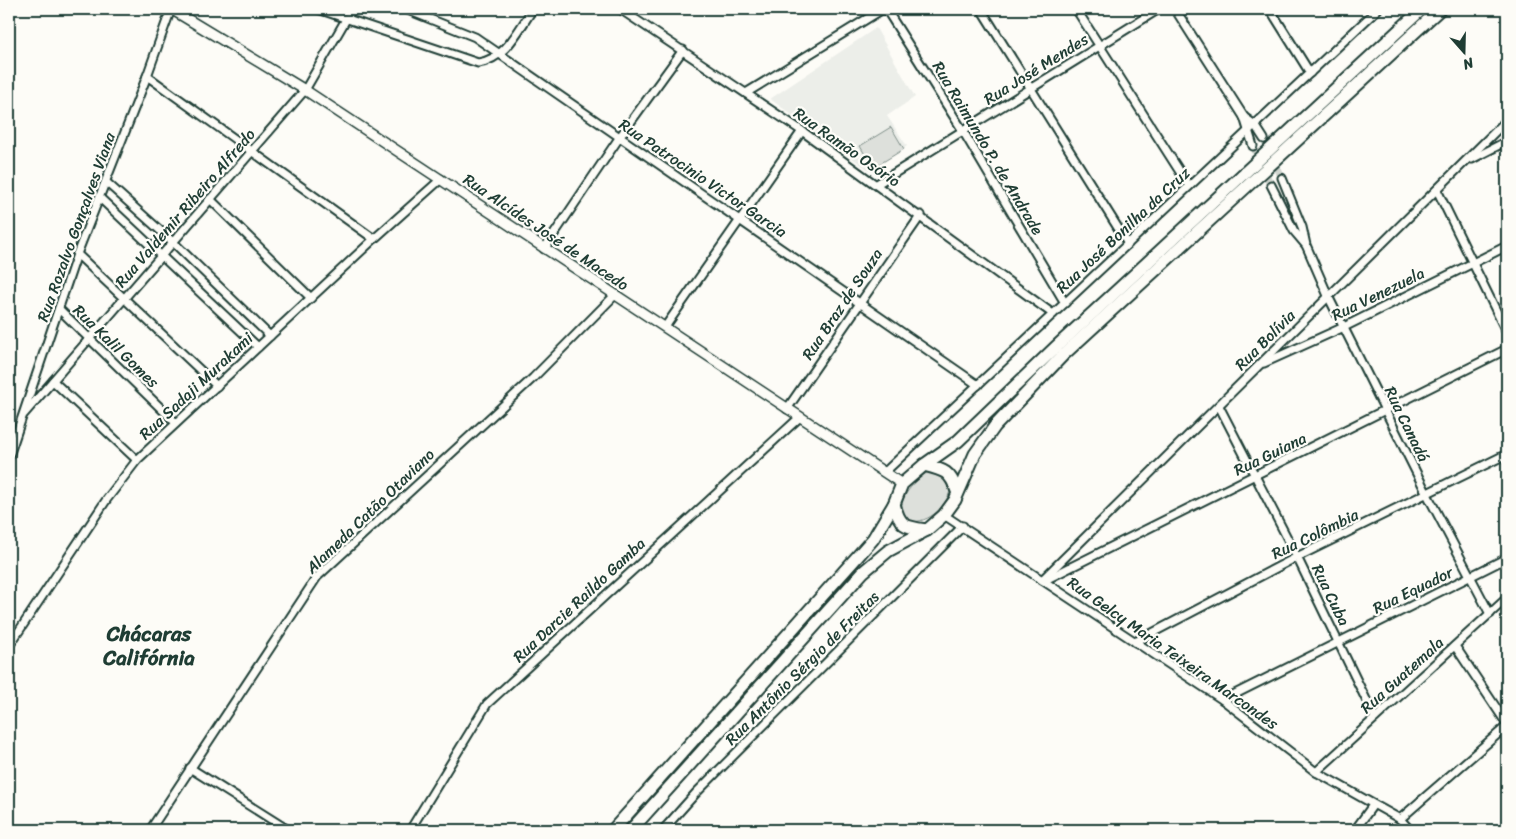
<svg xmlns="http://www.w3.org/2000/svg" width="1516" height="839" viewBox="0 0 1516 839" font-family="Sriracha,sans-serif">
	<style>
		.built { fill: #eceee9 }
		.green { fill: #dde0db; stroke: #7e8e88 }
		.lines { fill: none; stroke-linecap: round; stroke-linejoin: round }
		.minor-tunnel { stroke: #d1d6d0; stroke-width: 7; stroke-dasharray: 7 3.5; stroke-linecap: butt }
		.minor-casing { stroke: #1f3d34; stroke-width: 11 }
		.tertiary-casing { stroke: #1f3d34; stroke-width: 12 }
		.trunk-casing { stroke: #1f3d34; stroke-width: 15 }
		.minor { stroke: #fdfcf7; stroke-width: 7 }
		.tertiary { stroke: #fdfcf7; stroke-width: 9 }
		.trunk { stroke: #fdfcf7; stroke-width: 11 }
		.labels { text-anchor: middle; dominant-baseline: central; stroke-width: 4.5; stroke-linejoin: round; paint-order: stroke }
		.street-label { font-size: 16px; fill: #1f3d34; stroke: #fdfcf7 }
		.district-label { font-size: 21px; font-weight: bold; fill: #1f3d34; stroke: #fdfcf7 }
	</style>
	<rect width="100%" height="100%" fill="#fdfcf7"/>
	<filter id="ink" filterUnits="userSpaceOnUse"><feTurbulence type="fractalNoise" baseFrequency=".02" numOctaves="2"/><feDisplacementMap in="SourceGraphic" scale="10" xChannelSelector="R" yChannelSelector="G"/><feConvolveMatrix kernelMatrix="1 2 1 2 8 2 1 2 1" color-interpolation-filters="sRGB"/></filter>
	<g filter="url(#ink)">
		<polygon class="built" points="876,28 915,97 887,116 907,146 870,171 770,99"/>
		<g class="green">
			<polygon points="891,127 904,149 873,168 860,146"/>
			<path d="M 942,471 L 951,486 C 949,504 929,525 909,521 C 890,505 913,482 928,472 Z"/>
		</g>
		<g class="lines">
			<g class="minor-tunnel">
				<polyline points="1264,139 1282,178"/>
				<polyline points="1253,146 1271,185"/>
			</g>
			<defs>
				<g id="minor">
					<path d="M 318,9 L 478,63 C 506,59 518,30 533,9"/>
					<polyline points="405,9 475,37 978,385"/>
					<polyline points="620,9 802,131 1053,314"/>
					<polyline points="886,9 963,131 1065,303"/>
					<polyline points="981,9 1128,244"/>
					<polyline points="1076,9 1189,186"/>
					<polyline points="1175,9 1244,117 1253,146"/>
					<polyline points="1270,9 1310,73"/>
					<polyline points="147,76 374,239"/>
					<polyline points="746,93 883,9"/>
					<polyline points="1244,117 1255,125 1264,139"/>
					<polyline points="1472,159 1507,141"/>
					<polyline points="1282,178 1302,227 1306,245 1329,298 1427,494 1490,614"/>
					<polyline points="106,182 173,242 270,336"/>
					<polyline points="877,184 1159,9"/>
					<polyline points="1271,185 1294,231 1305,244"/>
					<polyline points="1437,190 1507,333"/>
					<polyline points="100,198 258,347"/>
					<polyline points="210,199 311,298"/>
					<polyline points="544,249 619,138 683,50"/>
					<polyline points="77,254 217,386"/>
					<polyline points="59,309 176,423"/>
					<polyline points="665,327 802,131"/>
					<polyline points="1264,363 1344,327 1507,246"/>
					<polyline points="53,381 137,460"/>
					<polyline points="1219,406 1297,557 1375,718"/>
					<polyline points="787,409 921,215"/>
					<polyline points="24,414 305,90 352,9"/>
					<polyline points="9,456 77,254 147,76 171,9"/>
					<polyline points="886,471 1378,9"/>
					<polyline points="944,515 1223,700 1316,772 1400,819 1410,830"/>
					<polyline points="1042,580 1507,120"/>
					<polyline points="1045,580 1507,349"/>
					<polyline points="1135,642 1297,557 1507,454"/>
					<polyline points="9,646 107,499 137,460 374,239 441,179"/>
					<polyline points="1455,646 1507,724"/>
					<polyline points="1223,700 1507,558"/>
					<polyline points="190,768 288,830"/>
					<polyline points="1316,772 1507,598"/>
					<polyline points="1400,819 1507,726"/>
					<polyline points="150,830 317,577 533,378 615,295"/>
					<polyline points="410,830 487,704 800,417"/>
					<polyline points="663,830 696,793 963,526"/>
					<polyline points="1355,830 1373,805"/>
				</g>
				<polyline id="tertiary" points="171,9 305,90 902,484"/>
				<g id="trunk">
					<path d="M 924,465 C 944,470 950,471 957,491"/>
					<path d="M 894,504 C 900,527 905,527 927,530"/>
					<polyline points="613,830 873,539 894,504 902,484 924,465 958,441 1056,347 1422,9"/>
					<polyline points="631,830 863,572 888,551 927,530 944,515 955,500 975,454 995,426 1063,355 1440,9"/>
				</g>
			</defs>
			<use href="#minor" class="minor-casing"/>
			<use href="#tertiary" class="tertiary-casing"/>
			<use href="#trunk" class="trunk-casing"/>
			<use href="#minor" class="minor"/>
			<use href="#tertiary" class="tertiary"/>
			<use href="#trunk" class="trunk"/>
		</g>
	</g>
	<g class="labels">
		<g class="street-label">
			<text transform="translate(1036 69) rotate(-32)">Rua José Mendes</text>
			<text transform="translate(847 147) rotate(35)">Rua Ramão Osório</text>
			<text transform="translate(988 148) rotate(59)">Rua Raimundo P. de Andrade</text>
			<text transform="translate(703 178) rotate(34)">Rua Patrocinio Victor Garcia</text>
			<text transform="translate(185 208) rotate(-49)">Rua Valdemir Ribeiro Alfredo</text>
			<text transform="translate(76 227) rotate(-70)">Rua Rozalvo Gonçalves Viana</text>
			<text transform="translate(1123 230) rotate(-43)">Rua José Bonilha da Cruz</text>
			<text transform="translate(546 232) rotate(34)">Rua Alcídes José de Macedo</text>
			<text transform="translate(1378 294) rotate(-26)">Rua Venezuela</text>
			<text transform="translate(842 304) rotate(-56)">Rua Braz de Souza</text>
			<text transform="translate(1265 340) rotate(-45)">Rua Bolívia</text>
			<text transform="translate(116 346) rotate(44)">Rua Kalil Gomes</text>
			<text transform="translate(196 386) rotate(-43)">Rua Sadaji Murakami</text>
			<text transform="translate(1407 424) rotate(64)">Rua Canadá</text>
			<text transform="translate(1270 454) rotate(-26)">Rua Guiana</text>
			<text transform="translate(370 511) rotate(-44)">Alameda Catão Otaviano</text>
			<text transform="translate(1315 534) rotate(-26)">Rua Colômbia</text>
			<text transform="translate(1413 590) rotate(-26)">Rua Equador</text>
			<text transform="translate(1331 595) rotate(64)">Rua Cuba</text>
			<text transform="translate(579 600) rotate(-43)">Rua Darcie Raildo Gamba</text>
			<text transform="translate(1173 653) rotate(35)">Rua Gelcy Maria Teixeira Marcondes</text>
			<text transform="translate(802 668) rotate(-45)">Rua Antônio Sérgio de Freitas</text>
			<text transform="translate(1402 675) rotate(-42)">Rua Guatemala</text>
		</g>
		<g class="district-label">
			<text x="149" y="634">Chácaras<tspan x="149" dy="24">Califórnia</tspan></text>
		</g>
	</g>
	<rect width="1516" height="839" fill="none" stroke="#fdfcf7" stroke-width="30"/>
	<rect x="15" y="15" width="1486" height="809" fill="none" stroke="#1f3d34" stroke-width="2" filter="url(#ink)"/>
	<g transform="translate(1464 52) rotate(160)" stroke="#fdfcf7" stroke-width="4" paint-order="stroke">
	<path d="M0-4L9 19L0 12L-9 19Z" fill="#1f3d34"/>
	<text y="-8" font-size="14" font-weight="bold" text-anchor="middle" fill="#1f3d34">N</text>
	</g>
</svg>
